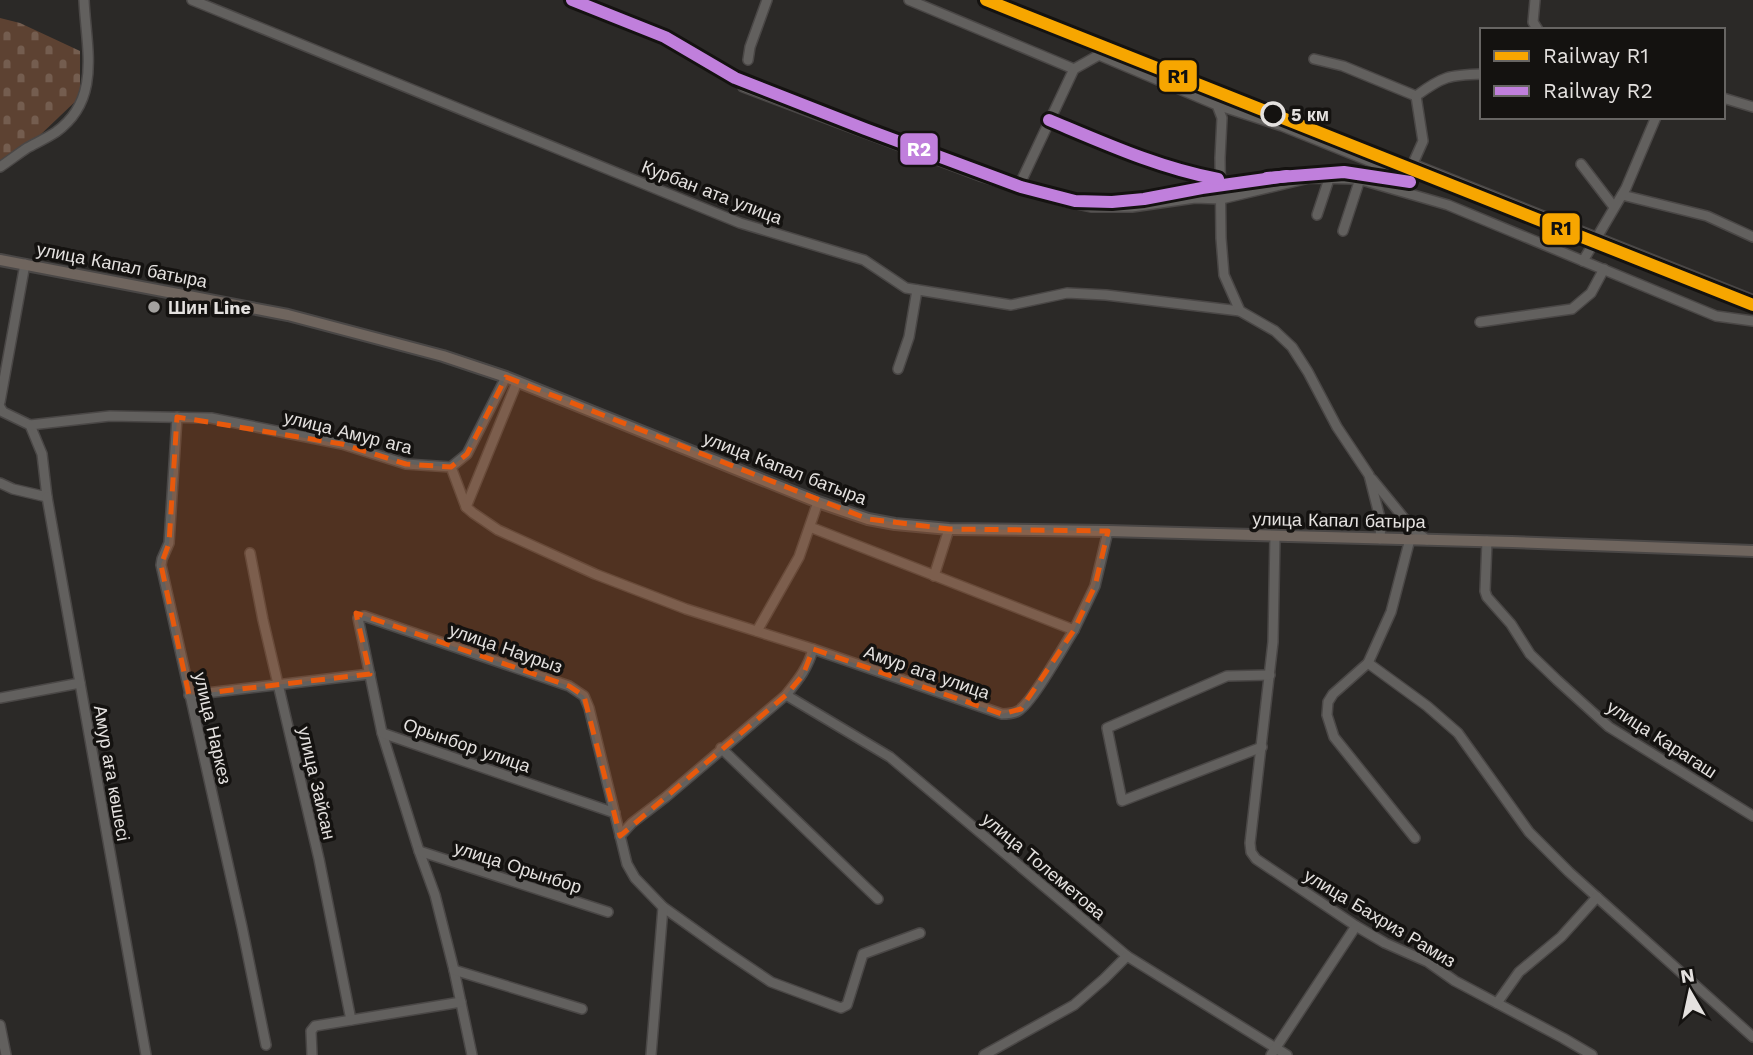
<svg xmlns="http://www.w3.org/2000/svg" width="1753" height="1055" viewBox="0 0 1753 1055" font-family="'Work Sans',sans-serif">
	<style>
		.cemetery { fill: url(#cemetery-stones) }
		.lines { fill: none; stroke-linecap: round; stroke-linejoin: round }
		.minor-casing { stroke: #4a4746; stroke-width: 12 }
		.major-casing { stroke: #4a4746; stroke-width: 14 }
		.minor { stroke: #62605e; stroke-width: 9 }
		.major { stroke: #6f655e; stroke-width: 10 }
		.rail-1-casing { stroke: #141210; stroke-width: 18 }
		.rail-2-casing { stroke: #141210; stroke-width: 18 }
		.rail-1 { stroke: #f7a600; stroke-width: 12 }
		.rail-2 { stroke: #c07fdc; stroke-width: 12 }
		.marked { fill: #e8590c; fill-opacity: 0.2; stroke: #e8590c; stroke-width: 5; stroke-dasharray: 14 9; stroke-linejoin: round }
		.stop-dot { fill: #141210; stroke: #e4e1df; stroke-width: 3.5 }
		.poi-dot { fill: #a3a19f; stroke: #141210; stroke-width: 2.5 }
		.labels { text-anchor: middle; dominant-baseline: central; stroke-width: 7; stroke-linejoin: round; paint-order: stroke }
		.stop-label { font-size: 18px; font-weight: bold; fill: #e4e1df; stroke: #141210; text-anchor: start }
		.street-label { font-size: 18px; fill: #e4e1df; stroke: #141210 }
		.poi-label { font-size: 18px; font-weight: bold; fill: #e4e1df; stroke: #141210; text-anchor: start }
		.line-badge { stroke: #141210; stroke-width: 2.5 }
		.badge-label { font-size: 19px; text-anchor: middle; font-weight: bold; fill: #fff }
		.pale-badge-label { font-size: 19px; text-anchor: middle; font-weight: bold; fill: #111 }
	</style>
	<defs>
		<pattern id="cemetery-stones" width="16" height="16" patternUnits="userSpaceOnUse" patternTransform="scale(1.75)"><rect width="16" height="16" fill="#5d4232"/><path d="M2 7V4a2 2 0 0 1 4 0v3zM10 15v-3a2 2 0 0 1 4 0v3z" fill="#745d4f"/></pattern>
	</defs>
	<rect width="100%" height="100%" fill="#2b2927"/>
	<polygon class="cemetery" points="0,18 20,23 80,51 80,97 37,138 0,164"/>
	<g class="lines">
		<defs>
			<g id="minor">
				<polyline points="192,0 740,223 864,260 906,288 1011,305 1067,293 1106,295 1240,311"/>
				<polyline points="909,0 1074,69"/>
				<polyline points="1535,0 1533,22 1538,30"/>
				<polyline points="1314,59 1343,66 1416,96"/>
				<polyline points="748,60 750,47 767,0"/>
				<polyline points="743,87 980,176 1067,202 1091,207 1132,207 1195,198 1221,199 1309,178 1358,179 1448,205 1716,316 1753,321"/>
				<polyline points="1723,98 1753,107"/>
				<polyline points="1217,105 1282,126 1399,173"/>
				<polyline points="1413,164 1753,300"/>
				<polyline points="1581,164 1614,207"/>
				<path d="M 0,167 C 9,161 18,154 27,148 C 36,143 47,138 56,132 C 102,99 86,48 84,0"/>
				<path d="M 1370,182 C 1383,175 1397,173 1411,168 L 1423,141 L 1416,96 C 1443,76 1449,75 1482,74"/>
				<polyline points="1018,188 1074,69 1099,55 1217,105 1222,118 1220,158 1221,238 1224,275 1240,311 1275,331 1292,347 1308,372 1337,427 1369,475 1381,522 1380,539"/>
				<polyline points="1622,195 1707,216 1753,237"/>
				<polyline points="1317,215 1329,179"/>
				<polyline points="1343,231 1360,179"/>
				<polyline points="1583,261 1626,188 1656,117"/>
				<polyline points="1480,322 1572,309 1591,293 1604,269"/>
				<polyline points="898,369 909,337 917,290"/>
				<polyline points="0,402 25,264"/>
				<polyline points="0,407 3,412 30,425 42,454 47,497 13,489 0,483"/>
				<polyline points="177,417 169,543 162,559 161,565 242,927 266,1045"/>
				<path d="M 30,425 L 110,416 L 211,418 L 342,444 L 406,464 L 451,467 L 466,507 L 473,513 L 498,530 L 595,574 L 686,609 L 813,649 L 1002,714 C 1008,714 1013,714 1018,711 C 1033,702 1063,647 1074,630"/>
				<polyline points="451,467 467,454 506,377"/>
				<polyline points="1372,479 1412,528 1427,540"/>
				<polyline points="47,497 146,1055"/>
				<polyline points="466,507 517,382"/>
				<polyline points="810,527 1074,630 1095,586 1108,531"/>
				<polyline points="1275,536 1273,642 1250,843 1251,852 1256,859 1356,926 1385,943 1428,962 1455,981 1563,1038 1592,1055"/>
				<polyline points="1410,539 1391,612 1368,663 1333,694 1328,702 1327,715 1334,737 1415,838"/>
				<polyline points="1487,541 1485,591 1487,597 1511,624 1530,654 1557,680 1609,727 1753,816"/>
				<polyline points="250,553 263,620 319,859 351,1020"/>
				<polyline points="934,576 949,529"/>
				<polyline points="757,631 799,557 818,502"/>
				<polyline points="1368,663 1427,706 1458,733 1529,832 1569,872 1753,1037"/>
				<polyline points="189,695 370,674"/>
				<polyline points="786,695 890,757 1127,956 1287,1055"/>
				<polyline points="0,698 80,683"/>
				<polyline points="382,733 419,851 435,895 454,970 472,1055"/>
				<polyline points="1262,747 1122,801 1107,728 1227,676 1270,675"/>
				<polyline points="721,748 878,899"/>
				<polyline points="615,813 382,733 358,618 364,616 569,686 584,696 589,708 627,864 635,878 663,907 719,947 771,982 841,1008 847,1005 863,954 920,933"/>
				<path d="M 620,836 L 632,823 L 666,797 L 786,695 C 798,680 808,668 813,649"/>
				<polyline points="419,851 608,912"/>
				<polyline points="454,970 582,1009"/>
				<polyline points="1497,1003 1519,972 1561,937 1597,897"/>
				<polyline points="0,1025 6,1055"/>
				<polyline points="312,1055 311,1031 315,1026 461,1002"/>
				<polyline points="651,1055 663,907"/>
				<polyline points="984,1055 1074,1005 1104,979 1127,956"/>
				<polyline points="1271,1055 1356,926"/>
			</g>
			<polyline id="major" points="0,260 288,315 443,356 506,377 818,502 868,519 895,524 949,529 1108,531 1512,542 1753,551"/>
		</defs>
		<use href="#minor" class="minor-casing"/>
		<use href="#major" class="major-casing"/>
		<use href="#minor" class="minor"/>
		<use href="#major" class="major"/>
		<defs>
			<polyline id="rail-1" points="986,0 1753,305"/>
			<g id="rail-2">
				<polyline points="572,0 665,37 735,78 865,129 1021,187 1075,201 1112,202 1144,199 1202,188 1287,176"/>
				<path d="M 1049,120 C 1104,143 1159,168 1218,179"/>
				<polyline points="1267,178 1344,172 1410,182"/>
			</g>
		</defs>
		<use href="#rail-1" class="rail-1-casing"/>
		<use href="#rail-2" class="rail-2-casing"/>
		<use href="#rail-1" class="rail-1"/>
		<use href="#rail-2" class="rail-2"/>
	</g>
	<path class="marked" d="M 506,377 L 868,519 L 949,529 L 1108,531 L 1095,586 L 1074,630 L 1021,709 L 1002,714 L 813,649 L 803,675 L 786,695 L 620,836 L 584,696 L 569,686 L 356,613 L 370,674 L 189,695 L 161,565 L 169,543 L 177,417 L 342,444 L 406,464 L 451,467 L 467,454 Z"/>
	<circle class="stop-dot" cx="1273" cy="114" r="11"/>
	<circle class="poi-dot" cx="154" cy="307" r="7"/>
	<g class="labels">
		<g class="stop-label">
			<text x="1291" y="114">5 км</text>
		</g>
		<g class="street-label">
			<text transform="translate(712 192) rotate(21)">Курбан ата улица</text>
			<text transform="translate(122 265) rotate(11)">улица Капал батыра</text>
			<text transform="translate(348 432) rotate(14)">улица Амур ага</text>
			<text transform="translate(785 468) rotate(21)">улица Капал батыра</text>
			<text transform="translate(1339 520) rotate(1)">улица Капал батыра</text>
			<text transform="translate(506 648) rotate(19)">улица Наурыз</text>
			<text transform="translate(927 672) rotate(19)">Амур ага улица</text>
			<text transform="translate(213 728) rotate(77)">улица Наркез</text>
			<text transform="translate(1662 739) rotate(33)">улица Карагаш</text>
			<text transform="translate(467 745) rotate(19)">Орынбор улица</text>
			<text transform="translate(112 773) rotate(80)">Амур аға көшесі</text>
			<text transform="translate(317 783) rotate(77)">улица Зайсан</text>
			<text transform="translate(1044 866) rotate(40)">улица Толеметова</text>
			<text transform="translate(518 867) rotate(18)">улица Орынбор</text>
			<text transform="translate(1380 918) rotate(31)">улица Бахриз Рамиз</text>
		</g>
		<g class="poi-label">
			<text x="168" y="307">Шин Line</text>
		</g>
	</g>
	<g class="line-badge">
		<rect x="1158" y="59" width="40" height="34" rx="7" fill="#f7a600"/>
		<rect x="899" y="132" width="40" height="34" rx="7" fill="#c07fdc"/>
		<rect x="1541" y="212" width="40" height="34" rx="7" fill="#f7a600"/>
	</g>
	<g class="badge-label">
		<text x="919" y="156">R2</text>
	</g>
	<g class="pale-badge-label">
		<text x="1178" y="83">R1</text>
		<text x="1561" y="235">R1</text>
	</g>
	<rect x="1480" y="28" width="245" height="91" fill="#141210" stroke="#676563" stroke-width="2"/>
	<rect x="1494" y="51" width="35" height="10" fill="#f7a600" stroke="#676563" stroke-width="2"/>
	<text x="1543" y="63" font-size="21" fill="#e4e1df">Railway R1</text>
	<rect x="1494" y="86" width="35" height="10" fill="#c07fdc" stroke="#676563" stroke-width="2"/>
	<text x="1543" y="98" font-size="21" fill="#e4e1df">Railway R2</text>
	<g transform="translate(1690 992) rotate(351)" stroke="#141210" stroke-width="5" paint-order="stroke">
	<path d="M0-5L12 26L0 18L-12 26Z" fill="#e4e1df"/>
	<text y="-10" font-size="19" font-weight="bold" text-anchor="middle" fill="#e4e1df">N</text>
	</g>
</svg>
